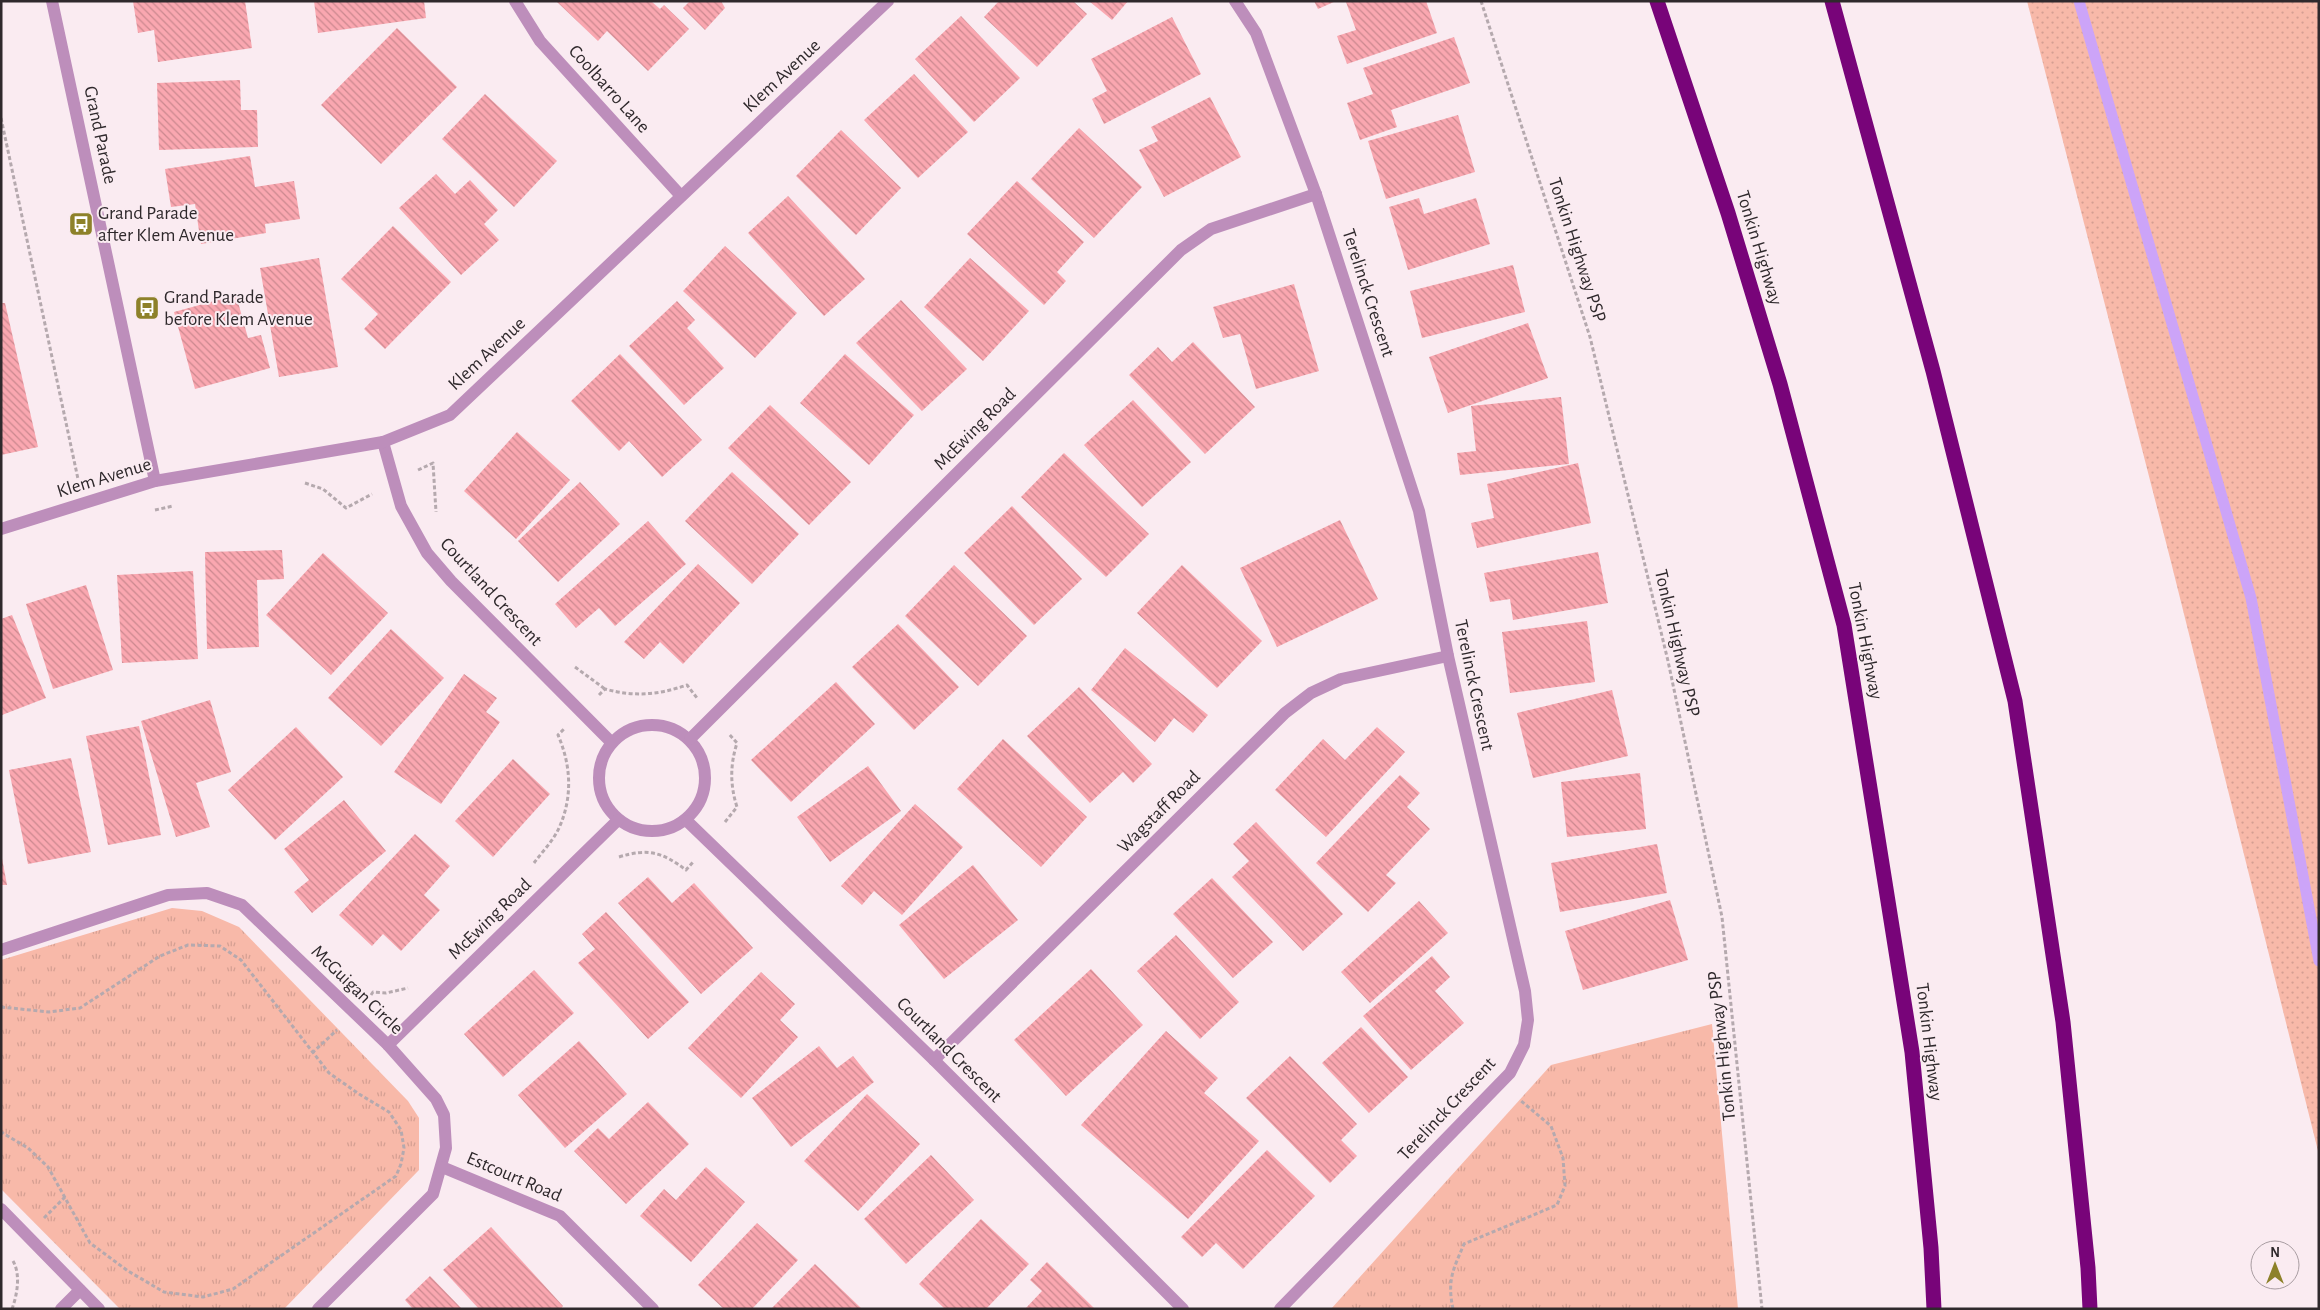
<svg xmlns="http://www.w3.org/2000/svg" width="2320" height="1310" viewBox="0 0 2320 1310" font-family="'Alegreya Sans',sans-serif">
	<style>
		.grass { fill: url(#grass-dots) }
		.park { fill: url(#park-tufts) }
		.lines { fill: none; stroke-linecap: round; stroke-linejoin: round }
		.stream { stroke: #cca4f8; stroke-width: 11 }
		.building { fill: url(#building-back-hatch) }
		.path { stroke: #b5a9ae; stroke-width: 3; stroke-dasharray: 4 2.5; stroke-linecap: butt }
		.minor { stroke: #bd8ebb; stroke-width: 12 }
		.motorway { stroke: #780479; stroke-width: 15 }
		.labels { text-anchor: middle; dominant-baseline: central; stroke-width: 4; stroke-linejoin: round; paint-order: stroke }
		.street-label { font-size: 19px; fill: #2f292c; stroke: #faebf1 }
		.poi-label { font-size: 19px; fill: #2f292c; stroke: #faebf1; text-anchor: start }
	</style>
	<defs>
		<pattern id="grass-dots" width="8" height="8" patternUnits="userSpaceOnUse" patternTransform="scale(1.25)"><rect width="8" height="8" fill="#f8b9a9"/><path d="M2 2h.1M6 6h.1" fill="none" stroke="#d59f92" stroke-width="1.8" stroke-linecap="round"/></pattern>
		<pattern id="park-tufts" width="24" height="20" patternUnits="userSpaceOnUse" patternTransform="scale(1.25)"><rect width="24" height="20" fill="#f8b9a9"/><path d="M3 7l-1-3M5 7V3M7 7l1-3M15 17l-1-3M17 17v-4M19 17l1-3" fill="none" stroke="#d59f92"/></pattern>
		<pattern id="building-back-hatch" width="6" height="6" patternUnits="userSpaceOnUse" patternTransform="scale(1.25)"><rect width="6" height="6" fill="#faa7b0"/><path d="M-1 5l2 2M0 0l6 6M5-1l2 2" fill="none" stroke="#cb888f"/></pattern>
	</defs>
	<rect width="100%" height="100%" fill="#faebf1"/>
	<polygon class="grass" points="2027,1 2319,1 2319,1155 2171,562"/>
	<g class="park">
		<polygon points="172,908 202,911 239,927 408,1101 419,1118 419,1170 284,1309 120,1309 1,1189 1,960"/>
		<polygon points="1712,1024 1738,1309 1331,1309 1551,1065"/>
	</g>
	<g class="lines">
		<polyline class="stream" points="2079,1 2251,598 2319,961"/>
	</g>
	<g class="building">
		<polygon points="133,1 245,1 252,48 158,62 154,30 138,33"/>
		<polygon points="314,1 424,1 426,18 318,33"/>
		<polygon points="556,1 651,1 660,9 664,5 689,29 648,71 607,31 598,41"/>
		<polygon points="690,1 721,1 725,8 705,30 683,8"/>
		<polygon points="999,1 1073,1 1087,14 1037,67 984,17"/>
		<polygon points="1089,1 1128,1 1112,20"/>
		<polygon points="1314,1 1336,1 1318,9"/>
		<polygon points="1426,1 1437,33 1347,64 1337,36 1356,30 1346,2"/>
		<polygon points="961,16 1020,78 974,122 915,59"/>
		<polygon points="1172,17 1201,74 1104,124 1092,99 1107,91 1091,59"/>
		<polygon points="397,28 457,87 381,164 321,105"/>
		<polygon points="1454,37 1470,83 1391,110 1397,127 1360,140 1347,103 1373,94 1363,68"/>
		<polygon points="914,74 968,132 918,178 864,120"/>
		<polygon points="240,80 241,110 257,110 258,147 159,150 157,83"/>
		<polygon points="485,94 557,161 514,207 442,139"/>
		<polygon points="1210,97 1241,157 1164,197 1139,150 1158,141 1151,127"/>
		<polygon points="1458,115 1475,172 1386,199 1368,141"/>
		<polygon points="1079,128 1142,187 1094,238 1031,179"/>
		<polygon points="841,130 901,188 856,235 796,176"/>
		<polygon points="250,156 255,187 294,181 300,219 265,224 266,233 201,244 195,204 171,207 165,169"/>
		<polygon points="436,174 455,194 470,180 498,210 484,224 499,240 461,275 399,208"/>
		<polygon points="1017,181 1084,242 1057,272 1066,281 1044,305 967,234"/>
		<polygon points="788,196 865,279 824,316 748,233"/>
		<polygon points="1419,198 1424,214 1476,198 1490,244 1408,270 1389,207"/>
		<polygon points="393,226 451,282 385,349 364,329 378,314 341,279"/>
		<polygon points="725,246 797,313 755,358 683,291"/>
		<polygon points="319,258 338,367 279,377 260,268"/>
		<polygon points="970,258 1029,311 983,361 924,307"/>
		<polygon points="1513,265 1525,312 1422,338 1410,291"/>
		<polygon points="1294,284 1319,371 1256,389 1240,334 1223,338 1213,307"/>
		<polygon points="236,295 248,338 261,335 270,368 195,389 174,312"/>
		<polygon points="901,300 967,369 922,411 856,343"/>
		<polygon points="677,301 695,320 687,328 724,368 684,405 629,346"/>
		<polygon points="1,303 5,303 38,447 1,455"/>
		<polygon points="1528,323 1548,378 1448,413 1429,357"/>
		<polygon points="1193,342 1255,407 1205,454 1129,375 1158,347 1172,362"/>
		<polygon points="620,354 702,440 662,477 629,441 619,451 571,401"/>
		<polygon points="845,354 914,415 869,465 800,403"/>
		<polygon points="1561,397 1569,464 1460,475 1457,453 1476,451 1471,406"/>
		<polygon points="1133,400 1191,462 1142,507 1084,445"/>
		<polygon points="770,405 851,482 809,525 728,448"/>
		<polygon points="517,432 570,480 516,539 464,491"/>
		<polygon points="1064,453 1149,534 1106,577 1021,497"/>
		<polygon points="1578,463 1591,523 1477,548 1471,523 1494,518 1487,484"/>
		<polygon points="732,472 799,534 752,584 685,521"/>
		<polygon points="580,482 620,524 558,582 518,541"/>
		<polygon points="1012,506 1082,579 1034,625 964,553"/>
		<polygon points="1340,520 1378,599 1277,647 1240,568"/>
		<polygon points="648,521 686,564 615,626 599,608 576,628 555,604"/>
		<polygon points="282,550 284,579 257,580 259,647 207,649 205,552"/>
		<polygon points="1598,552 1608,603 1513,620 1510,599 1490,602 1484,573"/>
		<polygon points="323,553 388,613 331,675 266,615"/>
		<polygon points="698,564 740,603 683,664 660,642 644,659 624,642"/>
		<polygon points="954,565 1027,636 978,686 905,616"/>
		<polygon points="1182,565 1262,641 1217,688 1137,613"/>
		<polygon points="193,571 198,659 122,663 117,575"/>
		<polygon points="86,585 113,670 53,689 26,604"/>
		<polygon points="12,615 46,698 2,715 1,619"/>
		<polygon points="1587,621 1595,682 1510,693 1502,632"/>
		<polygon points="898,624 959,687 914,730 852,667"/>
		<polygon points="391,629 444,678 381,746 328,698"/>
		<polygon points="1125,648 1208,715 1193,733 1174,718 1155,742 1091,690"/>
		<polygon points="464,674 497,698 486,712 500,722 441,804 394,772"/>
		<polygon points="836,682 875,724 791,802 751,760"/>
		<polygon points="1079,687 1152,764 1133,783 1123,772 1090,803 1027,736"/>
		<polygon points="1612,690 1628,756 1533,778 1517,713"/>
		<polygon points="210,700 231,772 196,783 210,827 176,837 141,721"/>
		<polygon points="139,726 161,835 108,845 86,736"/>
		<polygon points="296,727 343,777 275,840 228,790"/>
		<polygon points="1377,727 1405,752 1326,837 1275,790 1323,739 1345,760"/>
		<polygon points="1003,739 1087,817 1041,867 957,789"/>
		<polygon points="71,758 91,852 28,864 9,770"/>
		<polygon points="513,759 550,794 493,857 455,821"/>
		<polygon points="868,766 901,811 830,862 797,817"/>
		<polygon points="1640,773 1646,829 1567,837 1561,782"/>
		<polygon points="1400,775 1420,793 1407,807 1430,829 1386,875 1396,883 1368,912 1316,863"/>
		<polygon points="344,800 386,851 312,913 294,892 309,880 284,849"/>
		<polygon points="915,804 963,847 902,915 874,891 862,905 841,886"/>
		<polygon points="1256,822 1343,914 1303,951 1232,877 1249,861 1233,844"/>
		<polygon points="415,834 450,866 424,895 440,910 401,951 383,934 372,946 339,915"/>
		<polygon points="1657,844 1667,893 1560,912 1551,863"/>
		<polygon points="1,853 7,885 1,885"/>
		<polygon points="973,865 1018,920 944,979 899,925"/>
		<polygon points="648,877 672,903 694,883 753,948 701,994 618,903"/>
		<polygon points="1212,878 1273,942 1233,978 1173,914"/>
		<polygon points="1670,900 1688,960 1583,990 1565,931"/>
		<polygon points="1419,901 1448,933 1370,1003 1341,972"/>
		<polygon points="606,912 689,1002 648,1039 578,963 595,949 582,934"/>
		<polygon points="1176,935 1239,1002 1200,1039 1137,971"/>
		<polygon points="1432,956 1450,977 1435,991 1464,1023 1411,1070 1363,1016"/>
		<polygon points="1091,969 1143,1025 1066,1096 1014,1040"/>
		<polygon points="534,970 574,1013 503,1077 464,1034"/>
		<polygon points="761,972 795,1004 780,1020 798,1037 741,1098 688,1048"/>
		<polygon points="1361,1027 1408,1077 1369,1113 1322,1063"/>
		<polygon points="1166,1031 1218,1078 1204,1093 1259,1141 1188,1219 1081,1125"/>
		<polygon points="579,1041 627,1094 565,1148 518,1095"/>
		<polygon points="819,1046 837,1068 853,1056 874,1082 791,1147 752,1098"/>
		<polygon points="1290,1056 1357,1124 1341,1140 1357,1156 1330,1183 1246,1098"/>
		<polygon points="867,1094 920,1144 858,1211 804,1161"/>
		<polygon points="648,1102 689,1144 626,1204 574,1151 598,1128 609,1139"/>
		<polygon points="1267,1150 1315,1196 1243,1269 1216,1243 1202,1257 1181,1237"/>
		<polygon points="931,1155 974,1200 906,1264 864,1219"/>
		<polygon points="706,1167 745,1202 691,1262 640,1216 664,1189 676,1200"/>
		<polygon points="981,1219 1029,1264 986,1309 945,1309 919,1284"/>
		<polygon points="757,1223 798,1260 752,1309 724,1309 698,1285"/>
		<polygon points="491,1227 563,1306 561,1309 479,1309 443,1270"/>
		<polygon points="1047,1262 1095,1309 1025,1309 1042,1291 1030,1280"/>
		<polygon points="815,1264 862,1309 771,1309"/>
		<polygon points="430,1276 462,1309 413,1309 405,1300"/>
	</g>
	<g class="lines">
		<g class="path">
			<polyline points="1481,1 1590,337 1668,661 1722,917 1762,1309"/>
			<polyline points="1,118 78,479"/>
			<polyline points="418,470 433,463 436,512"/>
			<polyline points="305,483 323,489 346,508 372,494"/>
			<polyline points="155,510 173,506"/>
			<polyline points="575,667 605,689"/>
			<path d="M 599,695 L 605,689 C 634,697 658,695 687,685 L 697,698"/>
			<path d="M 725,822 L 737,807 C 730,785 730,765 737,743 L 729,734"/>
			<path d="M 619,857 C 648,848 662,852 686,870 L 693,862"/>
			<path d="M 534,863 C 542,852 553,841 559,828 C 573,797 571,765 558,735 L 564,729"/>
			<polyline points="371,995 373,992 386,993 408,988"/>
			<polyline points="1,1007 49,1012 80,1008 160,956 188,945 220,946 241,960 329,1073 359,1094 389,1112 401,1130 404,1148 401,1164 396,1176 233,1289 203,1297 164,1292 128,1271 90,1243 48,1167 28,1148 1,1132"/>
			<polyline points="312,1053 337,1030"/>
			<polyline points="44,1218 65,1197"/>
			<path d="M 12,1309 C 17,1295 21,1275 13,1261"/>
			<path d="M 1453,1309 C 1447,1280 1453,1270 1464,1244 L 1557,1205 L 1565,1186 L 1563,1158 L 1551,1126 L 1520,1100"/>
		</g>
		<g class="minor">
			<polyline points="52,1 155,481"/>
			<polyline points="515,1 540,41 681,196"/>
			<polyline points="1235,1 1256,33 1316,194 1419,511 1448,656 1525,991 1528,1020 1524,1045 1510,1073 1280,1309"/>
			<polyline points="383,442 401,506 427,553 451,581 611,742"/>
			<polyline points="1,529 155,481 383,442 450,415 888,1"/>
			<circle cx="652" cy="778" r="53"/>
			<polyline points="690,739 1181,250 1211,229 1316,194"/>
			<polyline points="687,821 934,1060 1183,1309"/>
			<polyline points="1,950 168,895 207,893 242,905 388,1045 436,1099 444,1115 446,1148 433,1194 318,1309"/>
			<polyline points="388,1045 618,820"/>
			<polyline points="934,1060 1285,713 1311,693 1341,679 1448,656"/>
			<polyline points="442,1167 560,1216 653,1309"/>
			<polyline points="1,1209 99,1309"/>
			<polyline points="61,1309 80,1290"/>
		</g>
		<g class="motorway">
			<polyline points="1657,1 1728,213 1780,384 1844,625 1912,1052 1931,1248 1934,1309"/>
			<polyline points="1832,1 1933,371 2015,701 2063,1022 2088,1268 2090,1309"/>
		</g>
	</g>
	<defs>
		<symbol id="bus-square" viewBox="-11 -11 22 22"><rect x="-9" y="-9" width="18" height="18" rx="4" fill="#8d8129" stroke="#faebf1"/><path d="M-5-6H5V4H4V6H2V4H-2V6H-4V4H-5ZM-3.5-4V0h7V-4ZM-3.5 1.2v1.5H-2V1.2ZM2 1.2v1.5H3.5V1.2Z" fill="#fff"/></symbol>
	</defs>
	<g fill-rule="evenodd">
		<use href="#bus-square" x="67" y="210" width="28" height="28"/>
		<use href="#bus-square" x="133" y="294" width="28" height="28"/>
	</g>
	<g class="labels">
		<g class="street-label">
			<text transform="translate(782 76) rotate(-43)">Klem Avenue</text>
			<text transform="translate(609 89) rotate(48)">Coolbarro Lane</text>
			<text transform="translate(100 135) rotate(78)">Grand Parade</text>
			<text transform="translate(1759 248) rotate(73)">Tonkin Highway</text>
			<text transform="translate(1577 250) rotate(72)">Tonkin Highway PSP</text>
			<text transform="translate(1368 293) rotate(72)">Terelinck Crescent</text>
			<text transform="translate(487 354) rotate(-43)">Klem Avenue</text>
			<text transform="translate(975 429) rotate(-45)">McEwing Road</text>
			<text transform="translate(104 478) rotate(-17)">Klem Avenue</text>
			<text transform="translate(491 592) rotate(47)">Courtland Crescent</text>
			<text transform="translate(1865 641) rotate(79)">Tonkin Highway</text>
			<text transform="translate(1677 643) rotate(77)">Tonkin Highway PSP</text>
			<text transform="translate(1474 685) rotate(78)">Terelinck Crescent</text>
			<text transform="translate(1159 812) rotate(-45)">Wagstaff Road</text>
			<text transform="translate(490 919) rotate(-44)">McEwing Road</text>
			<text transform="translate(357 990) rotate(44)">McGuigan Circle</text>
			<text transform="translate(1929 1042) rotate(83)">Tonkin Highway</text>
			<text transform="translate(1722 1046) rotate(-96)">Tonkin Highway PSP</text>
			<text transform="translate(949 1050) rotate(45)">Courtland Crescent</text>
			<text transform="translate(1447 1109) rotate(-47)">Terelinck Crescent</text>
			<text transform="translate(514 1177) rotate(23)">Estcourt Road</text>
		</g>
		<g class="poi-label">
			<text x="98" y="213">Grand Parade<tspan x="98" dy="22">after Klem Avenue</tspan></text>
			<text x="164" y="297">Grand Parade<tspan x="164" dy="22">before Klem Avenue</tspan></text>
		</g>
	</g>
	<rect width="2320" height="1310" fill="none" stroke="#2f292c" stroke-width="5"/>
	<g transform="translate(2275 1265)"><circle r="24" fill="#faebf1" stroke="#a99da2"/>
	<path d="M0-4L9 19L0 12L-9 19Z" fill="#8d8129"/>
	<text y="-8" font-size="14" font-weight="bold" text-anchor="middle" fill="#2f292c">N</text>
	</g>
</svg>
